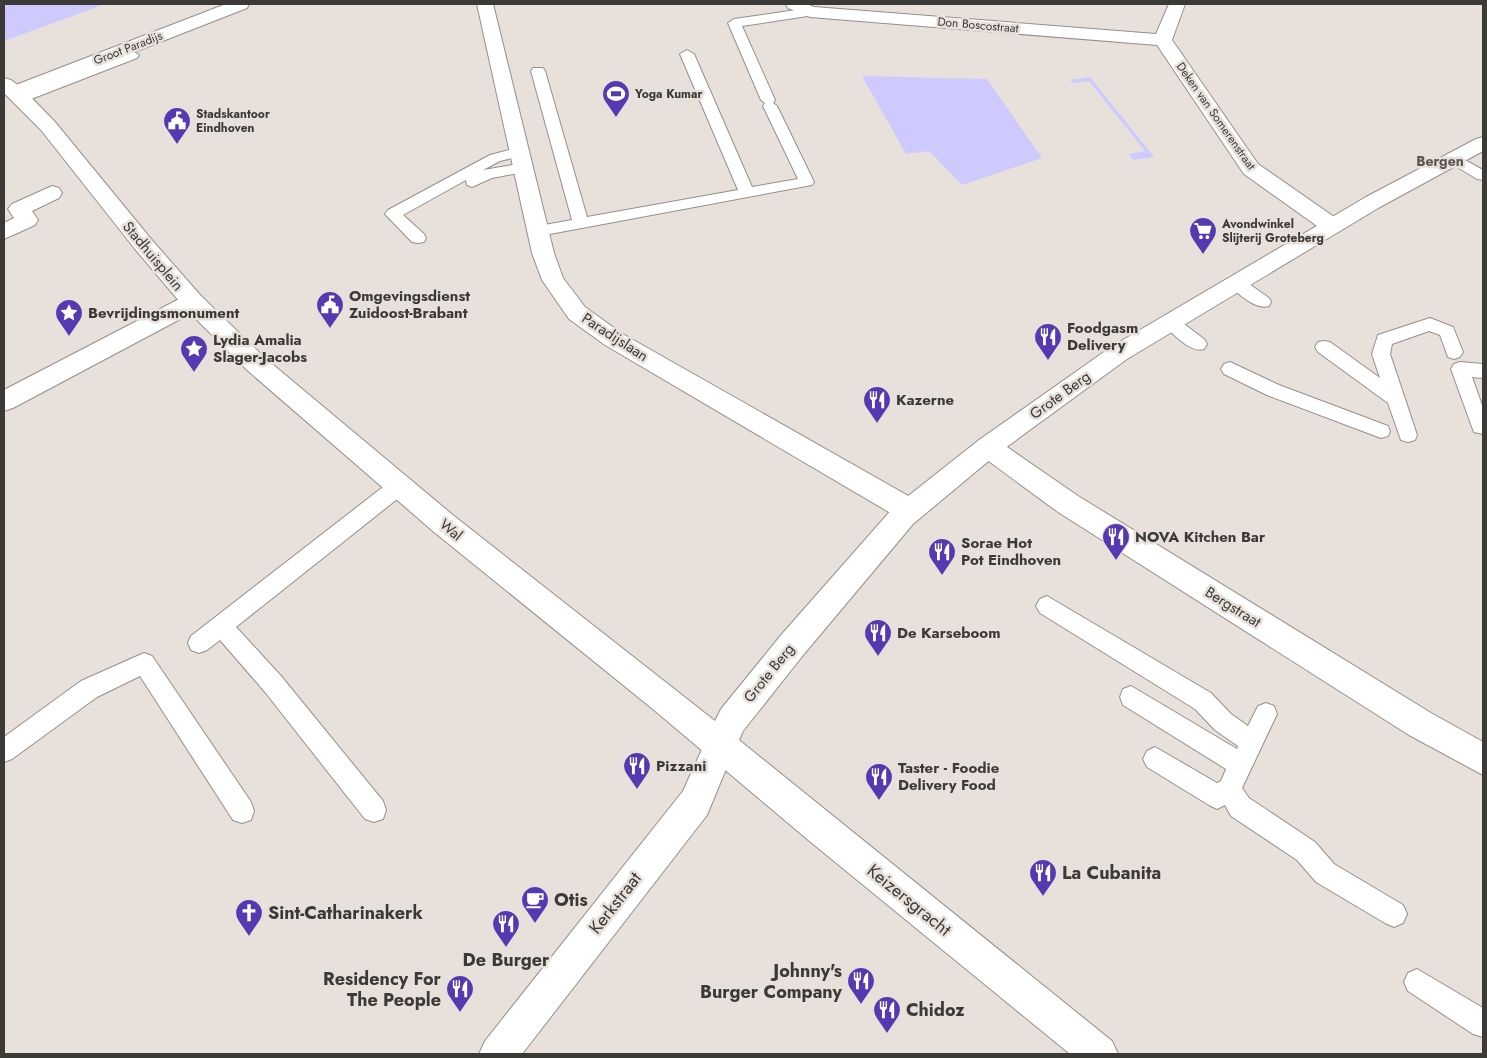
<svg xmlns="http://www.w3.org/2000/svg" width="1487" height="1058" viewBox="0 0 1487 1058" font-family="Jost,sans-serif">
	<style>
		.green { fill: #cecafe }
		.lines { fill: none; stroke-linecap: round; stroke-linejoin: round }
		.service-casing { stroke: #968f8a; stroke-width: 2 }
		.pedestrian-casing { stroke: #968f8a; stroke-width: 2 }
		.minor-casing { stroke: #968f8a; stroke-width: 2 }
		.tertiary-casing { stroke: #968f8a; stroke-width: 2 }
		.service { fill: #fff; fill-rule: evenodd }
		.pedestrian { fill: #fff; fill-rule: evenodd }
		.minor { fill: #fff; fill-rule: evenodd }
		.tertiary { fill: #fff; fill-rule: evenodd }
		.labels { text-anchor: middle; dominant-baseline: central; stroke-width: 5; stroke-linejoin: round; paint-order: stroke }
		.far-street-label { font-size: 12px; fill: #3c3a37; stroke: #e7e0db }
		.far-poi-label { font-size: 12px; font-weight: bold; fill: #3c3a37; stroke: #e7e0db; text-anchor: start }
		.far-neighbourhood-label { font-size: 14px; font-weight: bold; fill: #5b5550; stroke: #e7e0db }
		.street-label { font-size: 15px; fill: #3c3a37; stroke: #e7e0db }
		.poi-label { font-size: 15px; font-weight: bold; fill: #3c3a37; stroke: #e7e0db; text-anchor: start }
		.near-poi-label { font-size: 18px; font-weight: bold; fill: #3c3a37; stroke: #e7e0db; text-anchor: start }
		.near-street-label { font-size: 18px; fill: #3c3a37; stroke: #e7e0db }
	</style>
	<rect width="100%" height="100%" fill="#e7e0db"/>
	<g class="green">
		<polygon points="4,4 105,4 4,41"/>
		<polygon points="862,76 987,79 1042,158 962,185 929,151 906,154"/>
		<polygon points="1090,77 1154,157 1133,160 1129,154 1145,151 1089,81 1073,83 1070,80"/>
	</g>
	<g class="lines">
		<defs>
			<g id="service">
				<polygon points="810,8 816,12 814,15 742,26 775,100 773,103 777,106 814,182 812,185 539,236 533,235 531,231 533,227 572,220 531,71 533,68 543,68 545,71 587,217 738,190 680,54 687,50 694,54 752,187 798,179 763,106 765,103 761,100 728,23 734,19"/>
				<polygon points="132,51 139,55 137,58 26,101 16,101 14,98 16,95"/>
				<polygon points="520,147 525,149 527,152 525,155 500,161 483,170 524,163 529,165 531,168 529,171 492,178 472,187 467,185 466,180 403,215 424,234 426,238 424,242 418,243 412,242 385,214 388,210 490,155"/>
				<polygon points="1454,154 1483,170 1483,180 1477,179 1449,162 1447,159 1449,156"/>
				<path d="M 1236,277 L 1242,279 L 1269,298 L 1271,302 L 1269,306 C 1255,310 1241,295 1230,287 L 1228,283 L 1230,279 Z"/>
				<path d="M 1170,316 L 1176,318 L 1204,339 L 1207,344 L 1204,349 C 1190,353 1175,335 1164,326 L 1162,322 L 1164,318 Z"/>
				<polygon points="1430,318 1453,327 1463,352 1460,357 1454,359 1448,357 1440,335 1429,331 1392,344 1390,354 1417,435 1415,440 1408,442 1401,440 1388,403 1318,352 1315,347 1318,342 1324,341 1330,342 1380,378 1372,354 1378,335"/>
				<polygon points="1230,362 1279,385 1388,426 1390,431 1388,436 1381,438 1267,395 1224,374 1221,369 1224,364"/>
				<polygon points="1460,362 1483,364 1483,378 1472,377 1483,408 1483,434 1474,432 1472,427 1451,369 1454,364"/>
				<polygon points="399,478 406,480 409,486 406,492 236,627 281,676 383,801 386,810 383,819 374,822 365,819 265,692 220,640 207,650 199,653 191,650 188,643 191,636 392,480"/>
				<polygon points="1047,596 1211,693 1231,714 1248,726 1258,706 1266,703 1274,706 1277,714 1242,788 1249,798 1315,842 1334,864 1403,905 1407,914 1403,923 1394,927 1385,923 1316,882 1297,860 1231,816 1225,805 1217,809 1209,805 1147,767 1143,759 1147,751 1155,747 1217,783 1221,781 1226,769 1123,705 1120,697 1123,689 1131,686 1237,749 1238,746 1215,730 1195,709 1040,613 1036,606 1040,599"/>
				<polygon points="144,653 152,656 251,802 254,811 251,820 242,823 233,820 140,676 97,697 12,759 4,762 4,737 81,681"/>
				<polygon points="1417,969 1483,1008 1483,1037 1473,1034 1408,991 1404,982 1408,973"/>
			</g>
			<g id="pedestrian">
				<polygon points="226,4 249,4 247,8 22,96 15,98 8,96 6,92 8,88"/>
				<polygon points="52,186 59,188 62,193 59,198 32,211 38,220 35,225 4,239 4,223 14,218 8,209 12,204"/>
			</g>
			<g id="minor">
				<polygon points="477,4 493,4 554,253 563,278 585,307 621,333 919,502 923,510 919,518 909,521 899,518 605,345 569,319 542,280 532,253"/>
				<polygon points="786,4 807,4 814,7 1156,34 1169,4 1185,4 1172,40 1258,164 1340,221 1343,226 1340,231 1332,233 1324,231 1244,174 1157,45 810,17 788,8"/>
				<polygon points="193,294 201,296 204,302 201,308 13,408 4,411 4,390 185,296"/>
				<polygon points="988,437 997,440 1078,496 1431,713 1483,742 1483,775 1409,735 1058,512 979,454 975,447 979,440"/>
				<polygon points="720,729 731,734 736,745 707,815 522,1054 479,1054 485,1041 683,791 709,734"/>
			</g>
			<polygon id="tertiary" points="4,78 11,80 22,88 55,122 151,239 201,296 265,358 454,516 715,721 721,709 782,634 893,508 979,440 1111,347 1366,197 1476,139 1483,137 1483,151 1380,207 1127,359 997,454 913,524 804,654 743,731 739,740 1112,1041 1118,1054 1070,1054 807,839 654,710 434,532 247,370 185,308 135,249 41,130 4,93"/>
		</defs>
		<use href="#service" class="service-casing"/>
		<use href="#pedestrian" class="pedestrian-casing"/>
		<use href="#minor" class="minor-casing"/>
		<use href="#tertiary" class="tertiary-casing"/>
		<use href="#service" class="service"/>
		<use href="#pedestrian" class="pedestrian"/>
		<use href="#minor" class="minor"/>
		<use href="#tertiary" class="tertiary"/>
	</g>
	<defs>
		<symbol id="stadium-pin" viewBox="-11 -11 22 30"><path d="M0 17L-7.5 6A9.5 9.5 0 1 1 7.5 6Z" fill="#5639b1" stroke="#e7e0db"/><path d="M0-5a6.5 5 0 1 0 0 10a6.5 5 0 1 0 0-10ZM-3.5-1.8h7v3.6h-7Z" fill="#fff"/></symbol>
		<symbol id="civic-pin" viewBox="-11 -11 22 30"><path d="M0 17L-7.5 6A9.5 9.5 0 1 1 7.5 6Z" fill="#5639b1" stroke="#e7e0db"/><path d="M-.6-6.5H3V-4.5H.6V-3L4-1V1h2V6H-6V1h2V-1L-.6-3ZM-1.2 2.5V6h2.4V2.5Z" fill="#fff"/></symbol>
		<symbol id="supermarket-pin" viewBox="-11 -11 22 30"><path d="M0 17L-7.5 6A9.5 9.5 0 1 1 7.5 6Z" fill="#5639b1" stroke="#e7e0db"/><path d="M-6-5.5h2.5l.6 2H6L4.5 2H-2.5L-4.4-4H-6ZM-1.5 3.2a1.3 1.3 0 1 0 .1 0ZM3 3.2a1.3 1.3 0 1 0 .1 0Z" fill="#fff"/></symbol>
		<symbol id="sight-pin" viewBox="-11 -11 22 30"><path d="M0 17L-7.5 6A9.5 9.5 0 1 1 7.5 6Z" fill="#5639b1" stroke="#e7e0db"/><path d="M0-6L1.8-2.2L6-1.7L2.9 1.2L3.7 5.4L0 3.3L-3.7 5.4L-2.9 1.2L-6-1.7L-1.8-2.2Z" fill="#fff"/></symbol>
		<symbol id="restaurant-pin" viewBox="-11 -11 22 30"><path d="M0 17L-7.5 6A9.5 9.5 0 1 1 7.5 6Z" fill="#5639b1" stroke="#e7e0db"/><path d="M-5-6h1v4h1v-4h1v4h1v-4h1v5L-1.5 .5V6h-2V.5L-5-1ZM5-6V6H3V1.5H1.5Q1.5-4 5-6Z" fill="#fff"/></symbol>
		<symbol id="cafe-pin" viewBox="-11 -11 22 30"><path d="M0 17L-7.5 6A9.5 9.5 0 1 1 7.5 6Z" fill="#5639b1" stroke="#e7e0db"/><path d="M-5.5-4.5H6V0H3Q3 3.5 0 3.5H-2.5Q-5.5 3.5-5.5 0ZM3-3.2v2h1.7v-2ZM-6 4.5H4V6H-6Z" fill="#fff"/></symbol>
		<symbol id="church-pin" viewBox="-11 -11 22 30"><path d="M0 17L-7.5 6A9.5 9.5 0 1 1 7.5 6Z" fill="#5639b1" stroke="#e7e0db"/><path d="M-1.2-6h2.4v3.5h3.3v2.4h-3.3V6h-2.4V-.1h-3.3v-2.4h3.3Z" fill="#fff"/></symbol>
	</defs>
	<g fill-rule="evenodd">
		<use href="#stadium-pin" x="600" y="78" width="32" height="43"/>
		<use href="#civic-pin" x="161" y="105" width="32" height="43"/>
		<use href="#supermarket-pin" x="1187" y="215" width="32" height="43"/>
		<use href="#civic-pin" x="314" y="289" width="32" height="43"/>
		<use href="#sight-pin" x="53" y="297" width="32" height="43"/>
		<use href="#restaurant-pin" x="1032" y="321" width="32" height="43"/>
		<use href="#sight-pin" x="178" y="333" width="32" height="43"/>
		<use href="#restaurant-pin" x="861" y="384" width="32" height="43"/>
		<use href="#restaurant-pin" x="1100" y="521" width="32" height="43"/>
		<use href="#restaurant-pin" x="926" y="536" width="32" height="43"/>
		<use href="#restaurant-pin" x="862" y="617" width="32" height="43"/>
		<use href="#restaurant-pin" x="621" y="750" width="32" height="43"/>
		<use href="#restaurant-pin" x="863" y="761" width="32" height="43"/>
		<use href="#restaurant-pin" x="1027" y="857" width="32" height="43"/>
		<use href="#cafe-pin" x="519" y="884" width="32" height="43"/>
		<use href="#church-pin" x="233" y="897" width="32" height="43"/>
		<use href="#restaurant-pin" x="490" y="908" width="32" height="43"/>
		<use href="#restaurant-pin" x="845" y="965" width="32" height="43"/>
		<use href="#restaurant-pin" x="444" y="973" width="32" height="43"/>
		<use href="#restaurant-pin" x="871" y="994" width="32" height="43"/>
	</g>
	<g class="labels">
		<g class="far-street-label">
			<text transform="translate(978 25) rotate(5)">Don Boscostraat</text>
			<text transform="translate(128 48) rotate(-21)">Groot Paradijs</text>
			<text transform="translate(1216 116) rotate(55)">Deken van Somerenstraat</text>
		</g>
		<g class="far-poi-label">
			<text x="635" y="94">Yoga Kumar</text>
			<text x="196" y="114">Stadskantoor<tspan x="196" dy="14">Eindhoven</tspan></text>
			<text x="1222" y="224">Avondwinkel<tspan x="1222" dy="14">Slijterij Groteberg</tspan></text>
		</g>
		<g class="far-neighbourhood-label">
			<text x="1440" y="161">Bergen</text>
		</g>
		<g class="street-label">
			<text transform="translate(153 256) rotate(50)">Stadhuisplein</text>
			<text transform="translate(615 337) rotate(33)">Paradijslaan</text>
			<text transform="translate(1060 395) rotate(-36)">Grote Berg</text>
			<text transform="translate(451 530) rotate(39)">Wal</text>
			<text transform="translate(1233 607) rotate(32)">Bergstraat</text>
			<text transform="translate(769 673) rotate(-51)">Grote Berg</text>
		</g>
		<g class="poi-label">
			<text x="349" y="296">Omgevingsdienst<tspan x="349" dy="17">Zuidoost-Brabant</tspan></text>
			<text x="88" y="313">Bevrijdingsmonument</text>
			<text x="1067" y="328">Foodgasm<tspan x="1067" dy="17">Delivery</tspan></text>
			<text x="213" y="340">Lydia Amalia<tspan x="213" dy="17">Slager-Jacobs</tspan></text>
			<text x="896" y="400">Kazerne</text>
			<text x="1135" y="537">NOVA Kitchen Bar</text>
			<text x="961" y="543">Sorae Hot<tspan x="961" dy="17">Pot Eindhoven</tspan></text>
			<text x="897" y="633">De Karseboom</text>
			<text x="656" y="766">Pizzani</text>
			<text x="898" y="768">Taster - Foodie<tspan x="898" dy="17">Delivery Food</tspan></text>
		</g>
		<g class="near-poi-label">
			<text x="1062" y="873">La Cubanita</text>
			<text x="554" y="900">Otis</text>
			<text x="268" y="913">Sint-Catharinakerk</text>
			<text x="506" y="960" text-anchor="middle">De Burger</text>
			<text x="842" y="971" text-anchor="end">Johnny's<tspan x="842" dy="21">Burger Company</tspan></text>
			<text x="441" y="979" text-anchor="end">Residency For<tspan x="441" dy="21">The People</tspan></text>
			<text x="906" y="1010">Chidoz</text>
		</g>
		<g class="near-street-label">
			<text transform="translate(909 900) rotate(39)">Keizersgracht</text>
			<text transform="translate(615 903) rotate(-52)">Kerkstraat</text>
		</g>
	</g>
	<rect width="1487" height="1058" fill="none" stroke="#3c3a37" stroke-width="10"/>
</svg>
